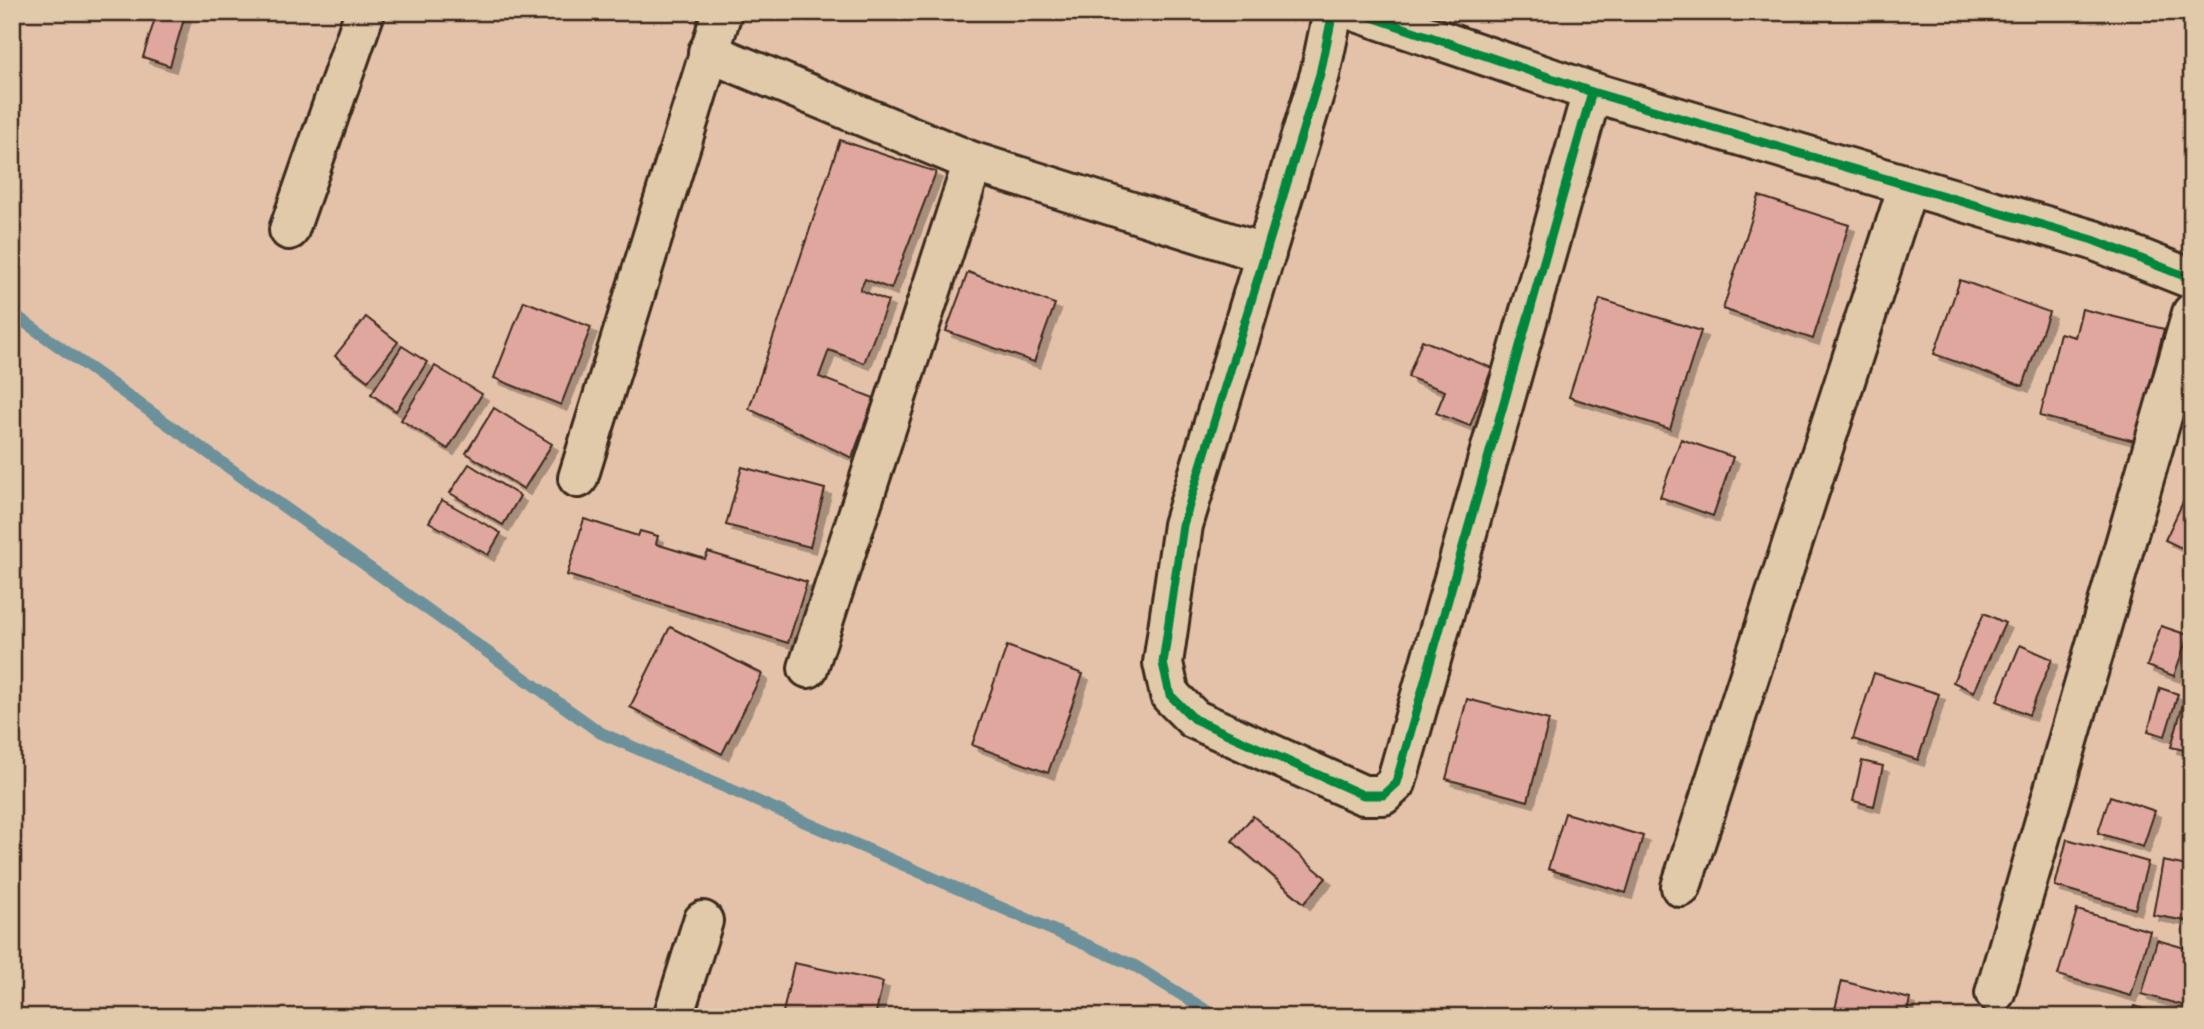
<svg xmlns="http://www.w3.org/2000/svg" width="2204" height="1029" viewBox="0 0 2204 1029" font-family="'Shantell Sans',sans-serif">
	<style>
		.lines { fill: none; stroke-linecap: round; stroke-linejoin: round }
		.stream { stroke: #6c919b; stroke-width: 12 }
		.building { fill: #e0a79e; stroke: #3b2a1e; stroke-width: 2; filter: url(#shadow) }
		.minor-casing { stroke: #3b2a1e; stroke-width: 44 }
		.minor { stroke: #e1caaa; stroke-width: 38 }
		.cycleway-casing { stroke: #e1caaa; stroke-width: 13 }
		.cycleway { stroke: #00873e; stroke-width: 9 }
	</style>
	<defs>
		<filter id="shadow"><feDropShadow dx="6" dy="6" stdDeviation="0" flood-color="#0004"/></filter>
	</defs>
	<rect width="100%" height="100%" fill="#e4c2a9"/>
	<filter id="ink" filterUnits="userSpaceOnUse"><feTurbulence type="fractalNoise" baseFrequency=".0143" numOctaves="2"/><feDisplacementMap in="SourceGraphic" scale="14" xChannelSelector="R" yChannelSelector="G"/><feConvolveMatrix kernelMatrix="1 2 1 2 8 2 1 2 1" color-interpolation-filters="sRGB"/></filter>
	<g filter="url(#ink)">
		<g class="lines">
			<polyline class="stream" points="12,313 601,733 1135,966 1217,1017"/>
		</g>
		<g class="building">
			<polygon points="157,12 186,12 170,66 143,57"/>
			<polygon points="840,140 936,172 891,289 865,279 860,290 888,301 864,363 829,350 819,377 874,398 852,458 749,409"/>
			<polygon points="1759,196 1849,225 1813,339 1723,309"/>
			<polygon points="968,272 1055,304 1034,362 946,331"/>
			<polygon points="1960,280 2049,312 2023,386 1934,354"/>
			<polygon points="1600,299 1701,331 1670,429 1569,397"/>
			<polygon points="524,301 591,327 561,405 494,378"/>
			<polygon points="2082,309 2164,329 2135,441 2040,416 2060,333 2075,337"/>
			<polygon points="366,317 398,342 368,381 335,356"/>
			<polygon points="1422,340 1492,368 1470,426 1436,413 1445,391 1408,377"/>
			<polygon points="402,346 427,362 396,411 371,394"/>
			<polygon points="435,366 482,394 448,449 401,420"/>
			<polygon points="494,408 552,444 524,489 466,453"/>
			<polygon points="1681,439 1733,457 1713,516 1660,497"/>
			<polygon points="469,464 520,496 503,525 450,493"/>
			<polygon points="742,467 825,489 810,547 726,525"/>
			<polygon points="2192,483 2192,553 2165,540"/>
			<polygon points="442,500 501,533 488,555 429,522"/>
			<polygon points="584,519 638,536 640,531 658,536 656,544 705,559 708,552 807,582 788,643 567,575"/>
			<polygon points="1984,613 2005,623 1974,692 1953,682"/>
			<polygon points="2161,626 2188,635 2174,676 2147,666"/>
			<polygon points="670,627 762,674 722,754 630,707"/>
			<polygon points="2020,645 2052,659 2029,715 1997,701"/>
			<polygon points="1007,646 1083,674 1048,773 972,745"/>
			<polygon points="1874,673 1939,694 1918,760 1853,739"/>
			<polygon points="2188,686 2192,688 2192,752 2171,747"/>
			<polygon points="2160,688 2178,694 2165,736 2148,731"/>
			<polygon points="1467,699 1549,720 1528,801 1446,779"/>
			<polygon points="1862,761 1883,766 1874,806 1853,801"/>
			<polygon points="2110,796 2155,811 2143,847 2098,833"/>
			<polygon points="1565,813 1643,836 1626,893 1548,869"/>
			<polygon points="1253,816 1326,878 1304,903 1232,841"/>
			<polygon points="2067,839 2148,862 2135,909 2055,886"/>
			<polygon points="2163,861 2192,867 2192,922 2153,915"/>
			<polygon points="2077,910 2150,931 2131,996 2058,975"/>
			<polygon points="2157,940 2192,950 2192,1008 2142,994"/>
			<polygon points="794,963 883,982 875,1017 782,1017"/>
			<polygon points="1842,981 1910,999 1906,1017 1833,1017"/>
			<polygon points="2135,1006 2167,1017 2131,1017"/>
		</g>
		<g class="lines">
			<defs>
				<g id="minor">
					<polyline points="1333,12 1320,74 1183,525 1163,663 1170,695 1194,719 1363,795 1383,795 1396,783 1592,92"/>
					<polyline points="1357,12 1592,92 2093,240 2192,279"/>
					<polyline points="708,52 973,162 1266,254"/>
					<polyline points="289,230 365,12"/>
					<polyline points="578,478 722,12"/>
					<polyline points="808,668 973,162"/>
					<polyline points="1681,887 1908,186"/>
					<polyline points="1995,993 2192,313"/>
					<polyline points="673,1017 703,921"/>
				</g>
			</defs>
			<use href="#minor" class="minor-casing"/>
			<use href="#minor" class="minor"/>
			<defs>
				<g id="cycleway">
					<polyline points="1333,12 1320,74 1183,525 1163,663 1170,695 1194,719 1363,795 1383,795 1396,783 1592,92"/>
					<polyline points="1357,12 1592,92 2093,240 2192,279"/>
				</g>
			</defs>
			<use href="#cycleway" class="cycleway-casing"/>
			<use href="#cycleway" class="cycleway"/>
		</g>
	</g>
	<rect width="2204" height="1029" fill="none" stroke="#e1caaa" stroke-width="42"/>
	<rect x="21" y="21" width="2162" height="987" fill="none" stroke="#3b2a1e" stroke-width="2.5" filter="url(#ink)"/>
</svg>
